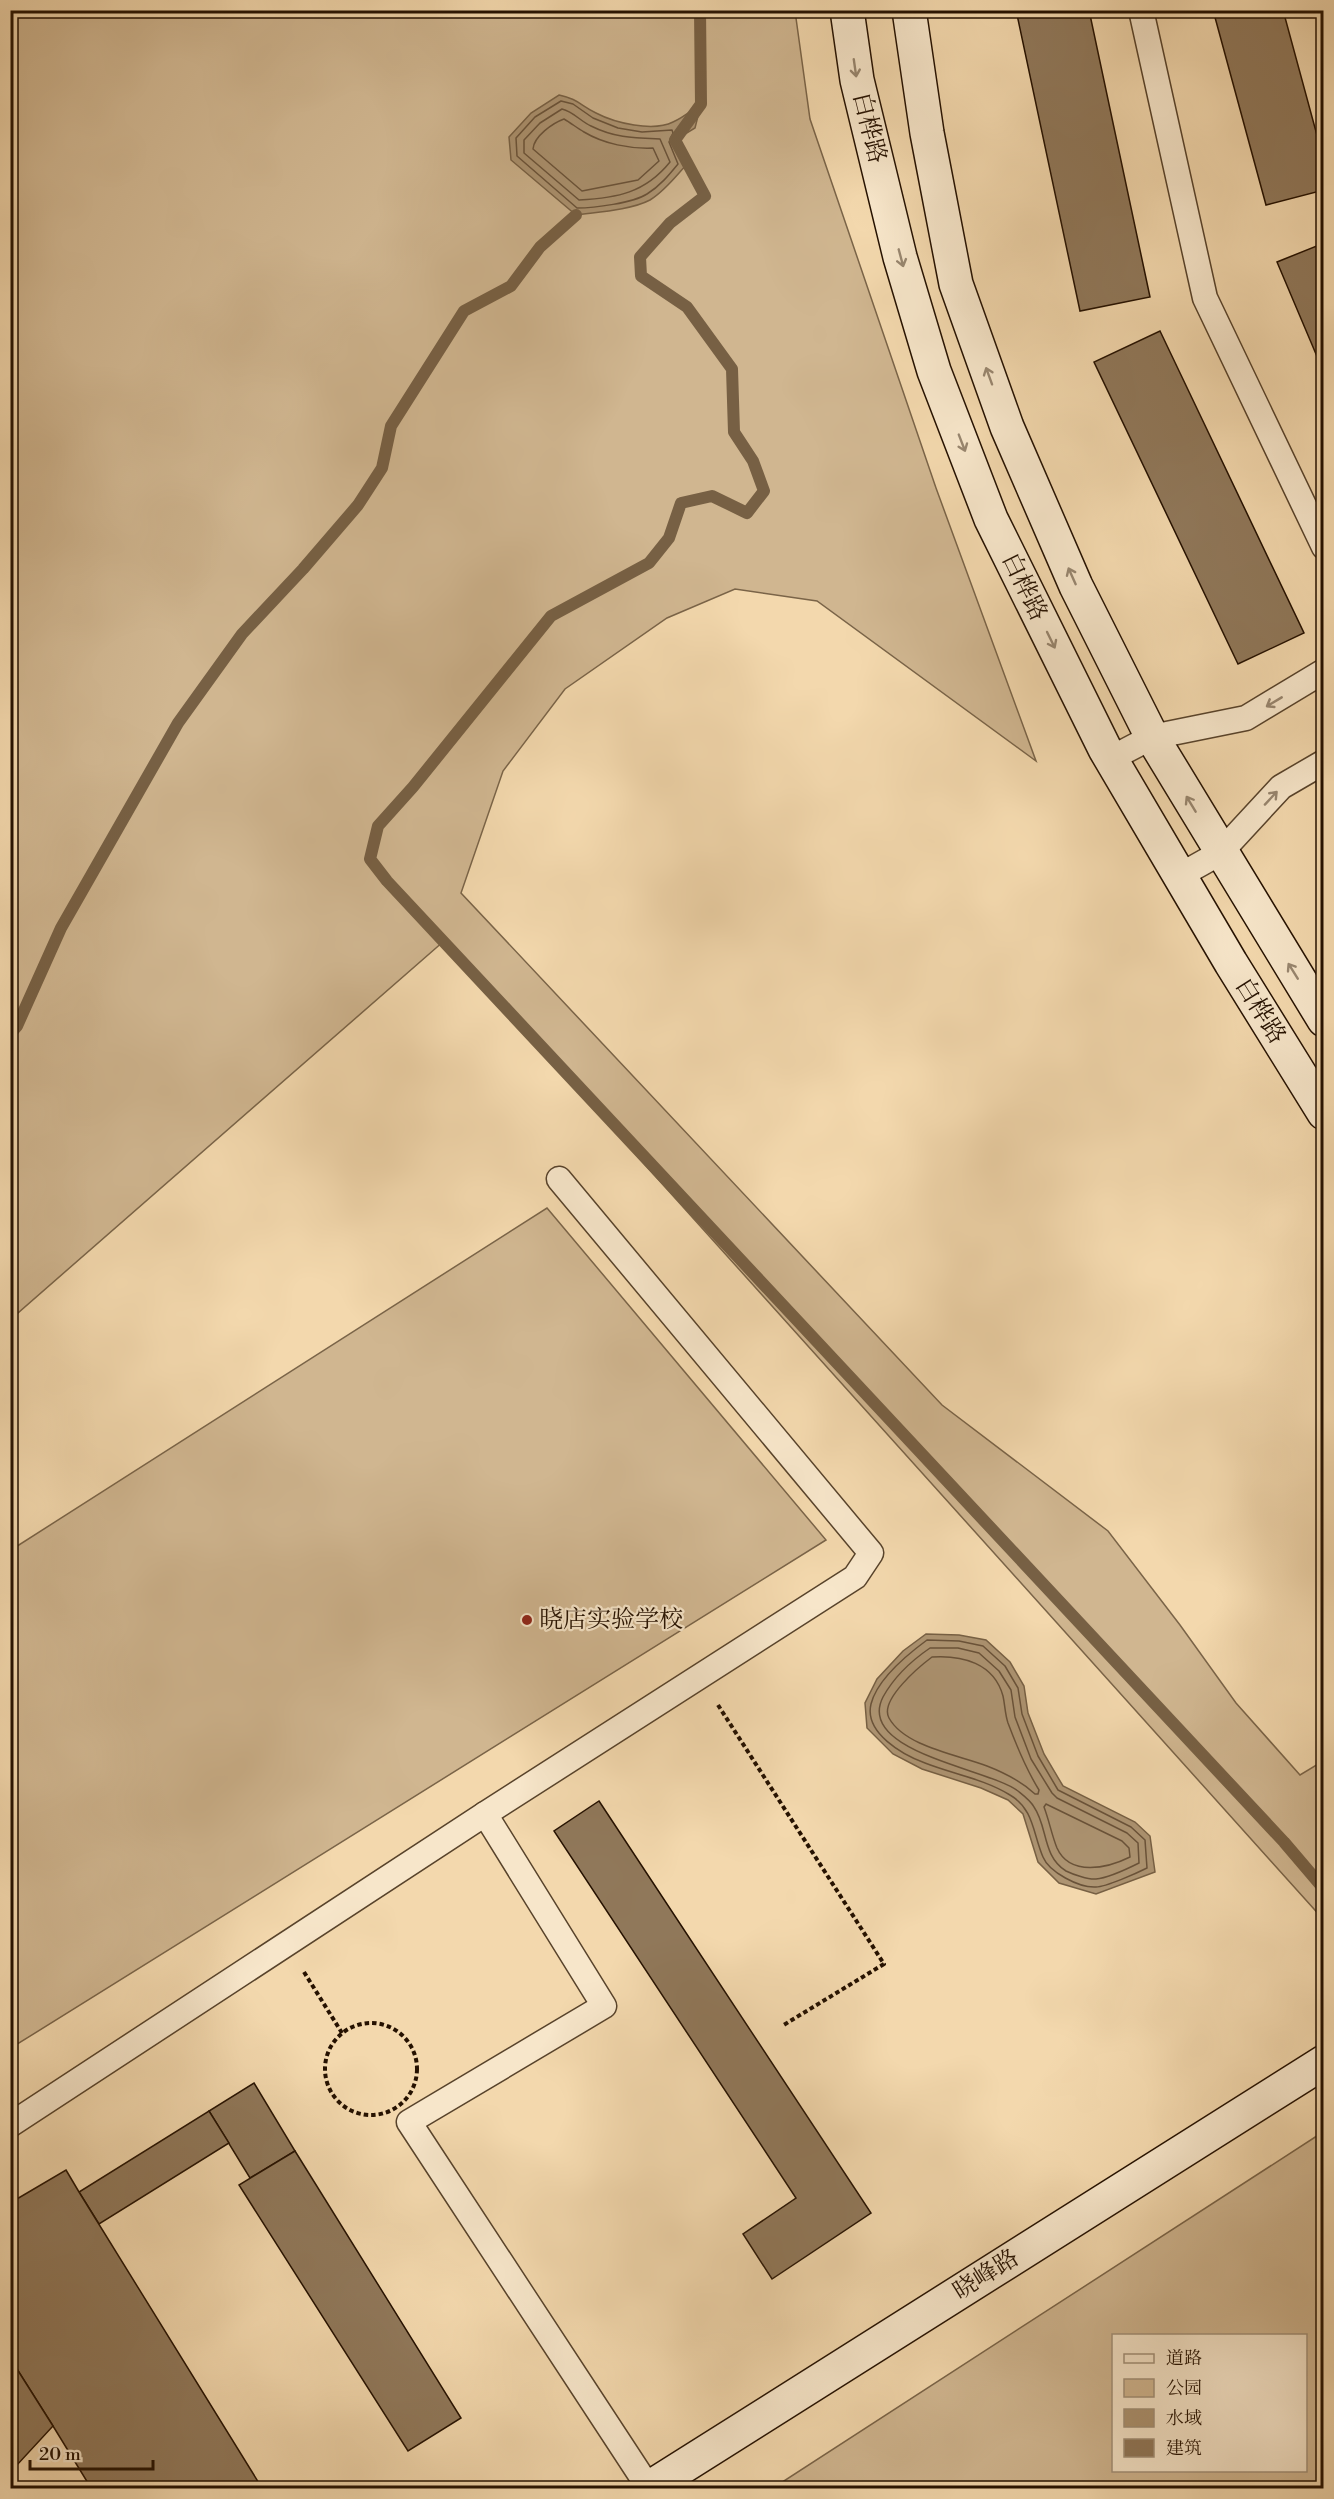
<svg xmlns="http://www.w3.org/2000/svg" width="1334" height="2499" viewBox="0 0 1334 2499" font-family="'Libre Bodoni','Noto Serif SC',serif">
	<style>
		.green { fill: #d0b690; stroke: #7a6448; stroke-width: 1.5; fill-rule: evenodd }
		.water { fill: #ad9472; stroke: #776044; stroke-width: 1.5 }
		.lines { fill: none; stroke-linecap: round; stroke-linejoin: round }
		.shore { stroke: #695239; stroke-width: 1.5 }
		.stream { stroke: #776044; stroke-width: 12 }
		.building { fill: #90785a; stroke: #251100; stroke-width: 1.5 }
		.lane-casing { stroke: #58432b; stroke-width: 27 }
		.secondary-casing { stroke: #251100; stroke-width: 36 }
		.path { stroke: #251100; stroke-width: 4; stroke-dasharray: 4.5 3; stroke-linecap: butt }
		.lane { stroke: #f7e6ca; stroke-width: 24 }
		.secondary { stroke: #f7e6ca; stroke-width: 33 }
		.oneway { stroke: #98866f }
		.poi-dot { fill: #8f2418; stroke: #f7e6ca; stroke-width: 2 }
		.labels { text-anchor: middle; dominant-baseline: central; stroke-width: 4.5; stroke-linejoin: round; paint-order: stroke }
		.street-label { font-size: 24px; fill: #251100; stroke: #f7e6ca }
		.poi-label { font-size: 24px; fill: #251100; stroke: #f7e6ca; text-anchor: start }
	</style>
	<rect width="100%" height="100%" fill="#f3d8ad"/>
	<filter id="stains"><feTurbulence type="fractalNoise" baseFrequency=".00333" numOctaves="4"/><feColorMatrix values="0 0 0 0 .2 0 0 0 0 .09 0 0 0 0 .02 0 0 0 .5 -.17"/></filter>
	<radialGradient id="worn" r=".72"><stop offset=".6" stop-color="#630" stop-opacity="0"/><stop offset="1" stop-color="#630" stop-opacity=".3"/></radialGradient>
	<g class="green">
		<polygon points="11,11 795,11 810,119 936,488 1036,761 817,601 735,589 667,618 565,689 503,771 461,893 942,1405 1108,1531 1180,1625 1236,1703 1300,1775 1323,1761 1323,1919 444,941 11,1319"/>
		<polygon points="547,1208 826,1540 11,2048 11,1550"/>
		<path d="M 1323,2132 L 1323,2488 L 773,2488 ZM 1114,2336 L 1306,2336 L 1306,2470 L 1114,2470 Z"/>
	</g>
	<g class="water">
		<path d="M 559,95 C 578,99 580,105 596,113 C 615,123 653,132 673,122 C 683,118 692,110 701,104 L 695,128 L 675,140 L 687,164 C 676,176 665,191 650,200 C 631,210 597,212 576,215 L 511,160 L 509,137 L 531,113 Z"/>
		<polygon points="926,1634 959,1635 986,1640 1010,1662 1024,1686 1028,1713 1044,1754 1063,1786 1135,1822 1150,1836 1155,1872 1096,1894 1059,1883 1038,1862 1023,1814 1008,1800 981,1788 922,1769 893,1754 867,1728 865,1703 877,1679 903,1651"/>
	</g>
	<g class="lines">
		<g class="shore">
			<path d="M 561,101 L 573,104 L 593,118 L 618,128 L 642,132 L 672,130 L 673,133 L 669,142 L 678,164 C 669,175 660,186 647,194 C 633,203 594,208 577,208 L 517,156 L 516,138 L 535,117 Z"/>
			<path d="M 562,109 C 574,112 580,121 591,126 C 615,138 634,138 660,139 L 670,162 C 645,193 617,198 579,200 L 524,153 L 524,140 L 540,123 Z"/>
			<path d="M 564,119 C 571,123 577,128 584,132 C 604,144 630,149 653,148 L 659,161 L 638,180 L 582,191 L 533,149 C 534,136 553,123 564,119 Z"/>
			<path d="M 927,1640 L 959,1641 L 983,1646 L 1005,1666 L 1018,1688 L 1022,1714 L 1038,1756 L 1058,1790 L 1131,1827 L 1145,1840 L 1147,1868 C 1137,1873 1106,1887 1096,1887 C 1079,1888 1049,1872 1043,1857 C 1033,1834 1034,1809 1010,1795 C 984,1779 953,1774 925,1763 C 903,1755 864,1733 871,1704 C 877,1680 908,1654 927,1640 Z"/>
			<path d="M 930,1648 L 958,1648 L 979,1653 L 999,1671 L 1011,1690 L 1015,1717 L 1031,1759 L 1052,1793 L 1057,1798 L 1127,1833 L 1138,1843 L 1139,1863 C 1127,1869 1109,1878 1096,1879 C 1089,1880 1072,1874 1066,1871 C 1042,1856 1048,1827 1034,1807 C 1031,1801 1023,1795 1018,1791 C 990,1769 855,1752 883,1697 C 894,1677 911,1661 930,1648 Z"/>
			<path d="M 932,1657 C 962,1655 994,1663 1003,1696 C 1005,1705 1005,1714 1008,1723 C 1017,1747 1026,1769 1039,1790 L 1038,1794 L 1035,1794 C 1021,1781 1005,1773 987,1766 C 959,1755 905,1747 889,1718 C 879,1700 920,1666 932,1657 Z"/>
			<path d="M 1046,1804 L 1122,1841 L 1129,1848 L 1130,1857 C 1108,1868 1070,1877 1057,1848 C 1052,1836 1049,1820 1044,1807 Z"/>
		</g>
		<g class="stream">
			<polyline points="700,10 701,104 675,140 705,196 670,223 640,257 641,276 687,307 732,369 734,432 753,461 764,491 747,513 712,496 681,503 669,538 649,563 551,616 413,787 378,826 370,859 387,881 1284,1842 1324,1889"/>
			<polyline points="10,1034 17,1026 61,928 178,723 242,634 303,569 358,505 382,468 391,426 464,311 511,286 540,247 576,215"/>
		</g>
	</g>
	<g class="building">
		<polygon points="1016,10 1089,10 1150,297 1080,311"/>
		<polygon points="1213,10 1283,10 1324,161 1324,190 1266,205"/>
		<polygon points="1324,243 1324,373 1277,262"/>
		<polygon points="1160,331 1304,633 1238,664 1094,362"/>
		<polygon points="599,1801 871,2213 772,2279 743,2234 796,2198 554,1831"/>
		<polygon points="254,2083 295,2151 250,2178 209,2111"/>
		<polygon points="209,2111 229,2143 99,2224 79,2192"/>
		<polygon points="295,2151 461,2418 408,2451 239,2185"/>
		<polygon points="66,2170 79,2192 262,2488 91,2488 53,2426 10,2358 10,2203"/>
		<polygon points="10,2358 53,2426 17,2465 10,2469"/>
	</g>
	<g class="lines">
		<defs>
			<g id="lane">
				<polyline points="1141,10 1205,298 1324,547"/>
				<polyline points="1110,759 1152,737 1246,718 1324,671"/>
				<polyline points="1179,876 1220,853 1281,787 1324,762"/>
				<polyline points="485,1814 604,2006 409,2122 649,2488"/>
				<polyline points="10,2125 485,1814 855,1577 871,1553 559,1179"/>
			</g>
			<g id="secondary">
				<polyline points="847,10 857,80 900,257 934,371 991,519 1105,749 1231,963 1324,1113"/>
				<polyline points="909,10 927,133 956,284 1007,427 1076,586 1152,737 1324,1020"/>
				<polyline points="649,2488 1324,2062"/>
			</g>
		</defs>
		<use href="#lane" class="lane-casing"/>
		<use href="#secondary" class="secondary-casing"/>
		<g class="path">
			<polyline points="718,1705 884,1964 782,2026"/>
			<polyline points="304,1972 342,2033"/>
			<circle cx="371" cy="2069" r="46"/>
		</g>
		<use href="#lane" class="lane"/>
		<use href="#secondary" class="secondary"/>
	</g>
	<defs><path id="oneway-shaft" d="M-6 0H5M1.5-3L5.5 0L1.5 3" fill="none" stroke-width="1.6" stroke-linecap="round" stroke-linejoin="round" transform="scale(1.5)"/></defs>
	<g class="oneway">
		<use href="#oneway-shaft" transform="translate(855 68) rotate(82)"/>
		<use href="#oneway-shaft" transform="translate(901 258) rotate(75)"/>
		<use href="#oneway-shaft" transform="translate(989 376) rotate(-110)"/>
		<use href="#oneway-shaft" transform="translate(962 443) rotate(69)"/>
		<use href="#oneway-shaft" transform="translate(1072 576) rotate(-114)"/>
		<use href="#oneway-shaft" transform="translate(1051 640) rotate(64)"/>
		<use href="#oneway-shaft" transform="translate(1274 702) rotate(149)"/>
		<use href="#oneway-shaft" transform="translate(1271 798) rotate(-47)"/>
		<use href="#oneway-shaft" transform="translate(1191 804) rotate(-121)"/>
		<use href="#oneway-shaft" transform="translate(1293 971) rotate(-122)"/>
	</g>
	<circle class="poi-dot" cx="527" cy="1620" r="6"/>
	<g class="labels">
		<g class="street-label">
			<text transform="translate(869 128) rotate(76)">白桦路</text>
			<text transform="translate(1024 587) rotate(64)">白桦路</text>
			<text transform="translate(1260 1011) rotate(58)">白桦路</text>
			<text transform="translate(986 2275) rotate(-32)">晓峰路</text>
		</g>
		<g class="poi-label">
			<text x="539" y="1620">晓店实验学校</text>
		</g>
	</g>
	<rect width="1334" height="2499" fill="none" stroke="#f3d8ad" stroke-width="36"/>
	<rect x="12" y="12" width="1310" height="2475" fill="none" stroke="#251100" stroke-width="3"/>
	<rect x="18" y="18" width="1298" height="2463" fill="none" stroke="#251100" stroke-width="1.5"/>
	<rect x="1112" y="2334" width="195" height="138" fill="#f7e6ca" stroke="#a39179" stroke-width="1.5"/>
	<rect x="1124" y="2354" width="30" height="9" fill="#f7e6ca" stroke="#a39179" stroke-width="1.5"/>
	<text x="1166" y="2364" font-size="18" fill="#251100">道路</text>
	<rect x="1124" y="2379" width="30" height="18" fill="#d0b690" stroke="#a39179" stroke-width="1.5"/>
	<text x="1166" y="2394" font-size="18" fill="#251100">公园</text>
	<rect x="1124" y="2409" width="30" height="18" fill="#ad9472" stroke="#a39179" stroke-width="1.5"/>
	<text x="1166" y="2424" font-size="18" fill="#251100">水域</text>
	<rect x="1124" y="2439" width="30" height="18" fill="#90785a" stroke="#a39179" stroke-width="1.5"/>
	<text x="1166" y="2454" font-size="18" fill="#251100">建筑</text>
	<path d="M30 2460v9h123v-9" fill="none" stroke="#251100" stroke-width="3"/>
	<text x="39" y="2460" font-size="18" fill="#251100" stroke="#f7e6ca" stroke-width="4.5" paint-order="stroke">20 m</text>
	<rect width="100%" height="100%" filter="url(#stains)"/>
	<rect width="100%" height="100%" fill="url(#worn)"/>
</svg>
